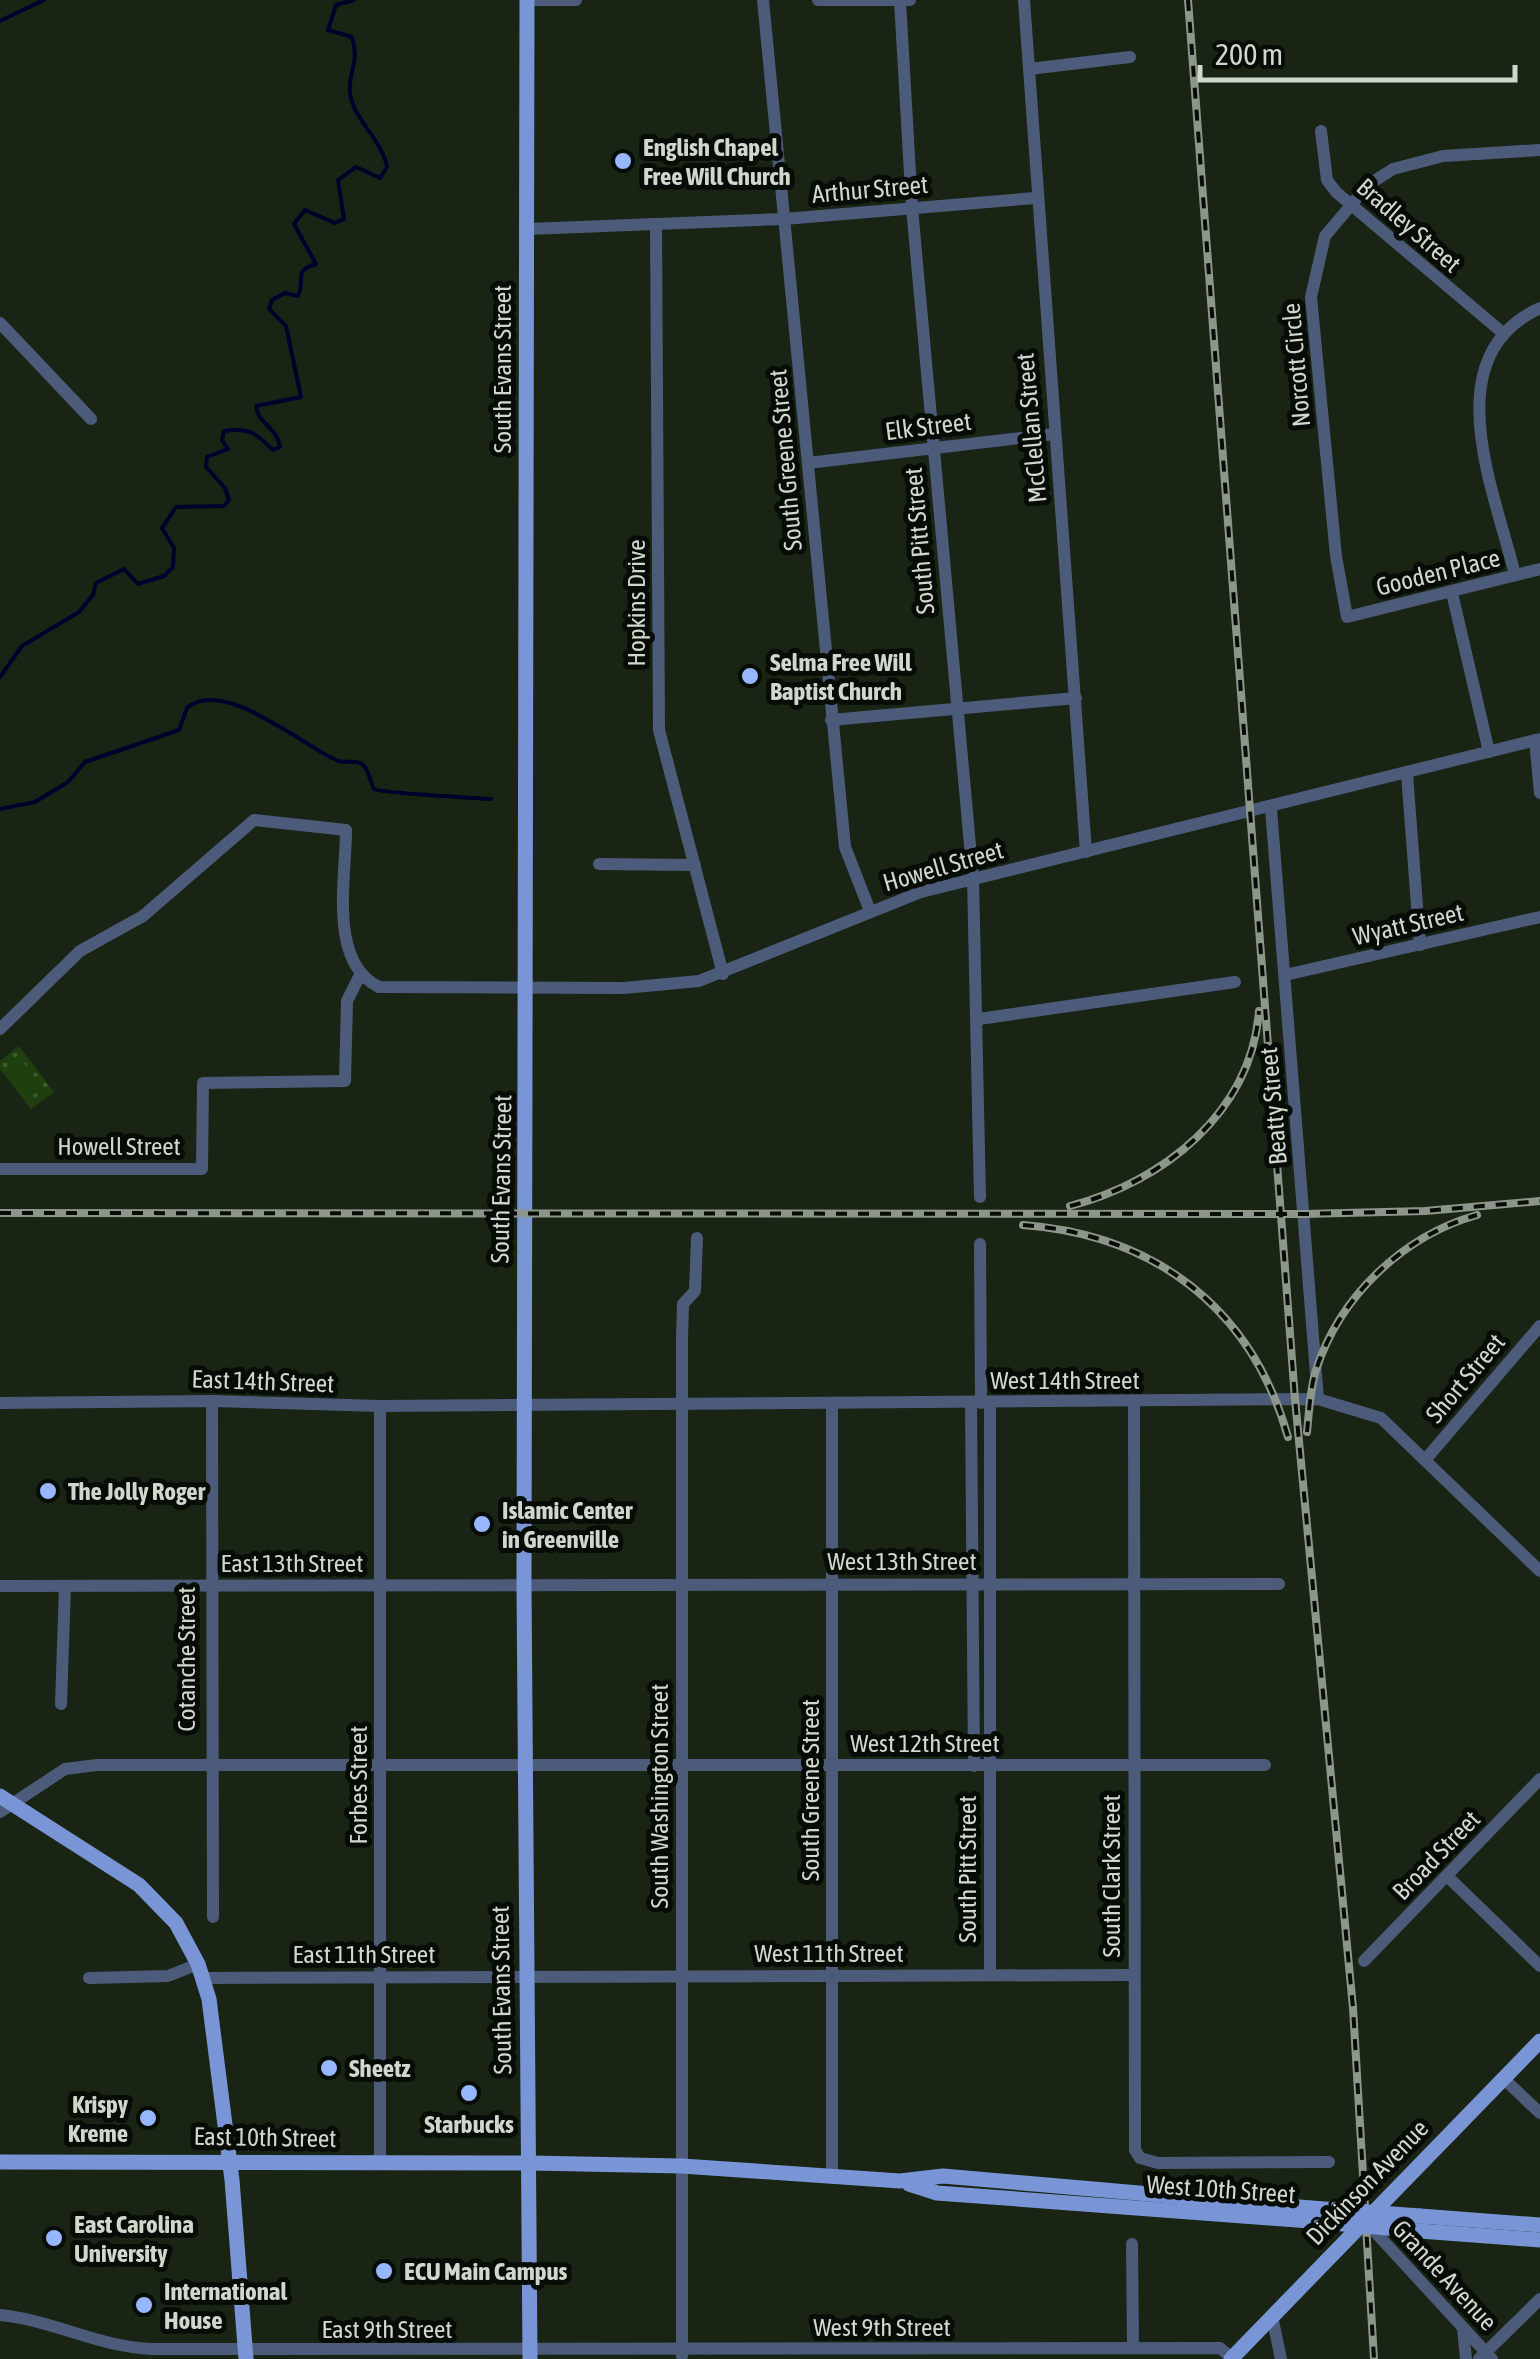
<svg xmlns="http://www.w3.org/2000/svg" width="1540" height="2359" viewBox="0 0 1540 2359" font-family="'Asap Condensed',sans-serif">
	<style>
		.park { fill: url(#park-dots) }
		.pitch { fill: #1f3f0e }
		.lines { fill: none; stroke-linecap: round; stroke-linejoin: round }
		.stream { stroke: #01002c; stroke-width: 4 }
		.minor { stroke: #4d5b7a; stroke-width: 12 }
		.major { stroke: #7995d5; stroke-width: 15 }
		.rail-casing { stroke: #8d968b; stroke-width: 8 }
		.rail { stroke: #070c06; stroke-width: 4; stroke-dasharray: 11; stroke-linecap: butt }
		.major-bridge { stroke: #7995d5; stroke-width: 15 }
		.poi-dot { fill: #96b6fd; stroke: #070c06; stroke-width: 4 }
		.labels { text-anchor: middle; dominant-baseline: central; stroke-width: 10; stroke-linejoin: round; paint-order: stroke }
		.poi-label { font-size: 25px; font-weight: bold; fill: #d0d8ce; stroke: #070c06; text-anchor: start }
		.street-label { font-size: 25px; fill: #d0d8ce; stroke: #070c06 }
	</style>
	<defs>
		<pattern id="park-dots" width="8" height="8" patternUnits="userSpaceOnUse" patternTransform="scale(2.5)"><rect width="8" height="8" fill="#1f3f0e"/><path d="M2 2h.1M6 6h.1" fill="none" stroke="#3e5a30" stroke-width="1.8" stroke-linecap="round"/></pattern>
	</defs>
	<rect width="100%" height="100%" fill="#192415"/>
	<polygon class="park" points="19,1046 54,1092 31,1109 0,1069 0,1061"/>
	<polygon class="pitch" points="20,1058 43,1087 30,1098 7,1068"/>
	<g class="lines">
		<g class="stream">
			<polyline points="0,21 44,0"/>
			<path d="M 0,677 L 22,646 L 79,612 L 93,595 L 96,583 L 124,569 L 138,584 L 164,576 L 173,567 L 174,548 L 162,528 L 176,507 L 224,506 L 229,500 L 225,488 L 206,467 L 207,457 L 228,449 L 222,440 L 224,431 C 249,427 256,433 273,450 L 280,447 C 278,428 257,423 256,406 L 301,397 L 286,326 L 269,309 L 272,300 L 285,293 L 298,296 C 306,279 292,271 316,264 L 294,224 L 305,210 L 335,223 L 344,219 L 338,180 L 356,167 L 380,178 L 387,167 C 382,139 354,121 350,93 C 348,72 360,62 352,37 L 328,30 L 336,5 L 354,0"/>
			<path d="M 0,809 L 35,802 L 68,782 L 85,762 L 179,730 L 187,708 C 223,677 302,745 336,760 C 345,765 358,757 365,767 C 369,773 371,783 374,789 C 382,793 474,798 491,799"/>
		</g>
		<g class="minor">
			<polyline points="527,0 576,0"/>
			<polyline points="763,0 845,847 870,911"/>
			<polyline points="818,0 910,0"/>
			<polyline points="1024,0 1086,852"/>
			<polyline points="900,1 912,208 973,878 980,1197"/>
			<polyline points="1029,69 1130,57"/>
			<polyline points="1321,131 1327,180 1336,192 1503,333"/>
			<polyline points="1540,150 1443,156 1393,169 1368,185 1325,236 1311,297 1336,556 1347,617 1540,569"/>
			<polyline points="656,224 659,730 723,974"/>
			<polyline points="528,229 784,219 1035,198"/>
			<polyline points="0,323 91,419"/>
			<polyline points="808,463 1054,434"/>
			<path d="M 1515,575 C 1495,491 1434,357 1540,308"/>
			<polyline points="1452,593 1489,752"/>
			<polyline points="831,720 1076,698"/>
			<polyline points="1535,740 1540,793"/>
			<polyline points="1407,774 1420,945"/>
			<polyline points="1271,809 1318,1399"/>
			<polyline points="599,864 695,865"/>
			<polyline points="1285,975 1540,917"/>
			<polyline points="979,1019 1235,982"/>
			<path d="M 0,1029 L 80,951 L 143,916 L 254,820 L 346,830 C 346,879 328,962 379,987 L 624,988 L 699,981 L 921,892 L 1540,739"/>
			<polyline points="0,1169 202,1169 203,1083 345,1081 347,1001 359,977"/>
			<polyline points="980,1244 981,1403"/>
			<polyline points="212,1401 213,1917"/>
			<polyline points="0,1403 212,1401 380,1406 1318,1399 1381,1418 1540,1571"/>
			<polyline points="971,1403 974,1766"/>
			<polyline points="1134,1403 1135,2150 1140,2158 1158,2163 1329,2162"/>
			<polyline points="380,1406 380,2163"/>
			<polyline points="1425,1460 1540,1326"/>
			<polyline points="0,1586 1279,1584"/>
			<polyline points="61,1704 65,1586"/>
			<polyline points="0,1812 65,1769 97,1765 1265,1765"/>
			<polyline points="1448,1877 1540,1966"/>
			<polyline points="1364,1961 1540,1779"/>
			<polyline points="990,1975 990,1403"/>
			<polyline points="89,1978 168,1976 198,1964"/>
			<polyline points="203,1978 1134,1975"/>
			<polyline points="1504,2079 1540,2113"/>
			<polyline points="832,2176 832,1403"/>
			<polyline points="1366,2222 1492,2359"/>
			<polyline points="1132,2244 1133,2347"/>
			<path d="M 0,2315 C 52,2320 99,2347 152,2349 L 1220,2348 L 1232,2358"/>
			<polyline points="1272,2316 1281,2359"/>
			<polyline points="1463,2329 1466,2359"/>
			<polyline points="682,2356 682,1339 683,1304 695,1291 697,1238"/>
			<polyline points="1479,2359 1540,2299"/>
		</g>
		<g class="major">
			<polyline points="527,0 524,1585 530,2359"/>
			<polyline points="0,1796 139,1885 176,1923 198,1964 209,1999 232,2180 246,2359"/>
			<polyline points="0,2162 530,2163 682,2166 900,2181 943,2176 1311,2208"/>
			<polyline points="909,2184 937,2193 1310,2221"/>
			<polyline points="1420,2216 1540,2225"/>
			<polyline points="1420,2231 1540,2240"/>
			<polyline points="1231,2359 1540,2041"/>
		</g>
		<defs>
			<g id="rail">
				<polyline points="1188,0 1295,1399 1353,2008 1374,2359"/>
				<path d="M 1070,1206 C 1163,1182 1251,1113 1259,1011"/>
				<polyline points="0,1213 1304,1214 1425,1211 1540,1201"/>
				<path d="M 1023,1225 C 1156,1235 1252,1309 1288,1437"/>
				<path d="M 1307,1432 C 1309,1412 1310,1389 1316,1370 C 1340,1296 1403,1236 1477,1215"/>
			</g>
		</defs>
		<use href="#rail" class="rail-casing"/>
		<use href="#rail" class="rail"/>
		<g class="major-bridge">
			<polyline points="1311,2208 1420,2216"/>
			<polyline points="1310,2221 1420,2231"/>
		</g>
	</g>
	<g class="poi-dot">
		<circle cx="623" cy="161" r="10"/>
		<circle cx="750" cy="676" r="10"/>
		<circle cx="48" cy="1491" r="10"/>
		<circle cx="482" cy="1524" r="10"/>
		<circle cx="329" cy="2068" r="10"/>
		<circle cx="469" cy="2093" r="10"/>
		<circle cx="148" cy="2118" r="10"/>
		<circle cx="54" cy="2238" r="10"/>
		<circle cx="384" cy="2271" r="10"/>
		<circle cx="144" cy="2305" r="10"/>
	</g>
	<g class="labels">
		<g class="poi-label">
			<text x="643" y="147">English Chapel<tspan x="643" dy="29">Free Will Church</tspan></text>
			<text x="770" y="662">Selma Free Will<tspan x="770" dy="29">Baptist Church</tspan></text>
			<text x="68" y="1491">The Jolly Roger</text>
			<text x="502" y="1510">Islamic Center<tspan x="502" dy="29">in Greenville</tspan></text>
			<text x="349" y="2068">Sheetz</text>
			<text x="128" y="2104" text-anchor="end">Krispy<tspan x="128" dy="29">Kreme</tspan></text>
			<text x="469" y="2124" text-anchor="middle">Starbucks</text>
			<text x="74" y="2224">East Carolina<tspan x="74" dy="29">University</tspan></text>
			<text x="404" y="2271">ECU Main Campus</text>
			<text x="164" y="2291">International<tspan x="164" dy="29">House</tspan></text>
		</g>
		<g class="street-label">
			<text transform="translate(870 189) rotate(-5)">Arthur Street</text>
			<text transform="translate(1409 225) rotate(41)">Bradley Street</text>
			<text transform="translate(1296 365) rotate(-95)">Norcott Circle</text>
			<text transform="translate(502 369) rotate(-90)">South Evans Street</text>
			<text transform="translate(928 426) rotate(-7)">Elk Street</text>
			<text transform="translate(1031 428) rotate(-95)">McClellan Street</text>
			<text transform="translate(785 460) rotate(-95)">South Greene Street</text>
			<text transform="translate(919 541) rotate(-95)">South Pitt Street</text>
			<text transform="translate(1438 572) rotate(-14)">Gooden Place</text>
			<text transform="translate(636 603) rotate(-90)">Hopkins Drive</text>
			<text transform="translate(943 866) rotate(-16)">Howell Street</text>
			<text transform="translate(1408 924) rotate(-13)">Wyatt Street</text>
			<text transform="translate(1273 1106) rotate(-95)">Beatty Street</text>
			<text x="119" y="1146">Howell Street</text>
			<text transform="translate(501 1179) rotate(-89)">South Evans Street</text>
			<text transform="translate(1465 1378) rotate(-50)">Short Street</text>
			<text x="1065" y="1380">West 14th Street</text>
			<text transform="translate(263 1381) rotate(2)">East 14th Street</text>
			<text x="902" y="1561">West 13th Street</text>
			<text x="292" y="1563">East 13th Street</text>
			<text transform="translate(186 1659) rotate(-90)">Cotanche Street</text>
			<text x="925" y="1743">West 12th Street</text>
			<text transform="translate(358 1785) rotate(-90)">Forbes Street</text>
			<text transform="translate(810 1790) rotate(-90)">South Greene Street</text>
			<text transform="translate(659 1796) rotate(-90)">South Washington Street</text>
			<text transform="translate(1436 1855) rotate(-46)">Broad Street</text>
			<text transform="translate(967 1869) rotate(-90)">South Pitt Street</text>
			<text transform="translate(1111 1876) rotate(-90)">South Clark Street</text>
			<text x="829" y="1953">West 11th Street</text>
			<text x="364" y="1954">East 11th Street</text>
			<text transform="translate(501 1990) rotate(-91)">South Evans Street</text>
			<text transform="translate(265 2137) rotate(1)">East 10th Street</text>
			<text transform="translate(1367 2182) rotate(-46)">Dickinson Avenue</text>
			<text transform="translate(1221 2189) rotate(4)">West 10th Street</text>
			<text transform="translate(1445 2275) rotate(47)">Grande Avenue</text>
			<text x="882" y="2327">West 9th Street</text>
			<text x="387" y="2329">East 9th Street</text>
		</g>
	</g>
	<path d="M1200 65v15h315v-15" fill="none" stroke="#d0d8ce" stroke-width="5"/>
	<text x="1215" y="65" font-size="30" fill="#d0d8ce" stroke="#070c06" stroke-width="8" paint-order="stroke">200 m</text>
</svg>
